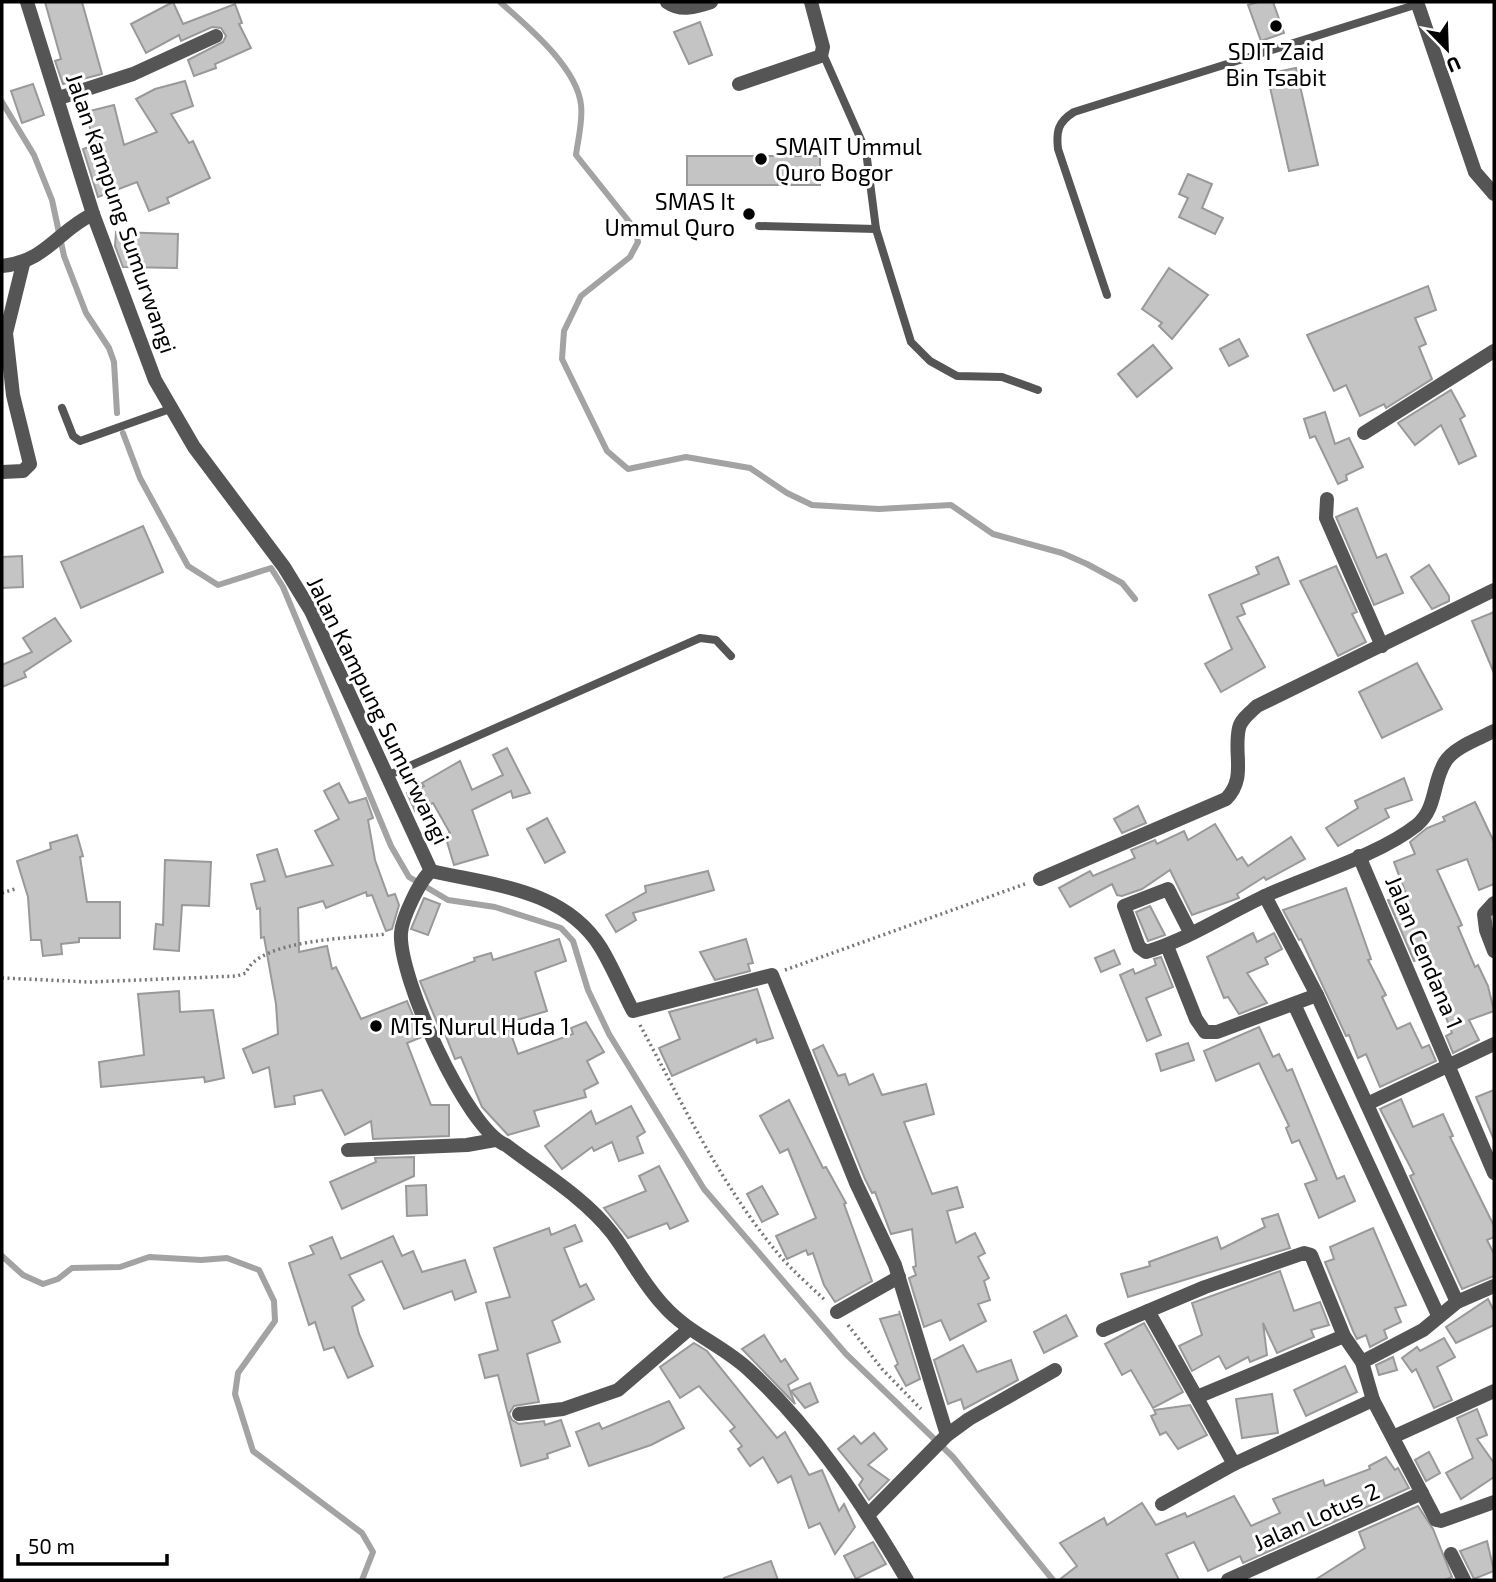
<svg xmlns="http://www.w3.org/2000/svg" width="1496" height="1582" viewBox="0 0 1496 1582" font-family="'Exo 2',sans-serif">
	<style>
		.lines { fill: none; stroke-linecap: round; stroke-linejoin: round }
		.stream { stroke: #a3a3a3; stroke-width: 6 }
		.building { fill: #c4c4c4; stroke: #999; stroke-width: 2 }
		.path { stroke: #777; stroke-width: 3.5; stroke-dasharray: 2 3.5; stroke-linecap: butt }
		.service { stroke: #555; stroke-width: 8 }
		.minor { stroke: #555; stroke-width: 14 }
		.poi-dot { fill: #000; stroke: #fff; stroke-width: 2.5 }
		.labels { text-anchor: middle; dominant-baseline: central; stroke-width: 6; stroke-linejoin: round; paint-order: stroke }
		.poi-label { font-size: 23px; fill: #000; stroke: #fff; text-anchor: start }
		.street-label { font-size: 23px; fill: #000; stroke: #fff }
	</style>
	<rect width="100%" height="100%" fill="#fff"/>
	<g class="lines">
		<g class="stream">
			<path d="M 500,2 C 527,26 577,67 581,105 C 583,121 578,139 576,155 L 635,229 L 638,242 L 630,257 L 581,296 L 564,331 L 562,359 L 607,451 L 628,469 L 686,457 L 750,468 L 787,493 L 812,505 L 879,509 L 951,505 L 993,534 L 1062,553 L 1087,564 L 1122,583 L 1135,599"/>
			<polyline points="2,102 34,155 52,200 64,256 86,313 109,348 114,362 117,413"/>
			<polyline points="123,433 140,478 188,566 218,585 271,568 283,587 391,846 409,877 448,900 495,907 561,928 573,941 588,990 609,1034 704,1189 846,1354 953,1457 1053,1580"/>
			<polyline points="2,1256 23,1275 43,1284 58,1279 72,1268 120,1267 149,1257 201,1260 227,1258 259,1270 274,1301 275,1321 238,1373 235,1394 253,1451 362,1533 373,1552 362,1580"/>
		</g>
	</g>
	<g class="building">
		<polygon points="45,2 82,2 102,74 63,84 55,61 61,59"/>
		<polygon points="173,2 183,24 235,4 242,23 239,24 251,48 215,64 216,68 194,76 188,60 223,42 226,36 221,28 212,27 181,41 179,35 146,53 131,24"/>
		<polygon points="1258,2 1273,2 1284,33 1261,41 1248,5"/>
		<polygon points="700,22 712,55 689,64 674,32"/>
		<polygon points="1296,68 1318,165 1289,171 1267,74"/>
		<polygon points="185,81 193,106 171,114 189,143 193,141 210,178 167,198 169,203 149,211 137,182 98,197 83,149 94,145 86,112 114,105 124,145 157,132 136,99 155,89"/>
		<polygon points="33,84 44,115 22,123 11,91"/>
		<rect x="687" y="156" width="133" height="29"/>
		<polygon points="1188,174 1212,184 1202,208 1223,218 1215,234 1179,217 1188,198 1179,194"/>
		<polygon points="116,232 178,234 177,268 123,267 115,246"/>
		<polygon points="1169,268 1208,295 1172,339 1159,326 1162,323 1142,309"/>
		<polygon points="1428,286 1436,310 1415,318 1426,344 1419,347 1432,379 1386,408 1384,404 1360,416 1346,385 1334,391 1307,335"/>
		<polygon points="1239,339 1248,356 1229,366 1220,349"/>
		<polygon points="1153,345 1172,368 1137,397 1118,374"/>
		<polygon points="1451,390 1465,416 1460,419 1476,456 1459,464 1441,425 1415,445 1398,423"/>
		<polygon points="1325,412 1335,444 1349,438 1363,467 1346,475 1347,480 1338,484 1315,436 1310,438 1304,419"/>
		<polygon points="1357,508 1377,558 1386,554 1403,593 1374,605 1336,517"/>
		<polygon points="143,526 163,572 81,608 61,562"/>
		<polygon points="22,556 23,587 2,588 2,557"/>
		<polygon points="1278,557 1289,584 1241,604 1245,614 1237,617 1265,667 1221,692 1205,664 1232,649 1209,595 1259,574 1256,567"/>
		<polygon points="1429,565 1449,596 1449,601 1432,609 1411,577"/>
		<polygon points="1336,566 1357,612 1352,614 1366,642 1338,656 1300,581"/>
		<polygon points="1494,612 1494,673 1472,621"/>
		<polygon points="55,618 71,641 24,672 26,677 2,687 2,665 32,652 23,638"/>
		<polygon points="1417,663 1442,709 1382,738 1359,692"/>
		<polygon points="507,748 530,793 513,798 511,791 472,810 488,855 454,865 445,835 450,833 433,803 415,811 407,793 424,786 422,783 460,761 472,790 503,775 493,755"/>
		<polygon points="1404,778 1412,800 1385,809 1389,817 1338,846 1326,828 1358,808 1355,801"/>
		<polygon points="339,783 349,803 366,798 373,818 368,820 375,860 388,896 395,894 399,905 392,929 386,931 372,895 367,896 366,892 326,908 323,901 298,908 299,952 327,946 332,969 336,967 361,1019 407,1001 422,1037 407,1043 431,1105 449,1105 449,1136 373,1139 371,1121 345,1135 322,1090 294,1096 295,1104 275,1107 269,1067 253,1073 243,1049 278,1034 276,1004 264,937 261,938 260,908 257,909 251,884 265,881 257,855 277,849 286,877 333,865 315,831 339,819 324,791"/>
		<polygon points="1475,802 1494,842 1494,884 1479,890 1467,859 1437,870 1462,925 1458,927 1475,967 1478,965 1488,986 1494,1011 1469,1020 1479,1040 1453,1053 1446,1036 1452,1033 1429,973 1426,975 1419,959 1414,961 1388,900 1406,894 1394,862 1415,854 1410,842 1427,828 1445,821 1443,817"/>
		<polygon points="1138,806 1146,823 1122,833 1114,819"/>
		<polygon points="547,818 565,852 545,863 527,829"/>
		<polygon points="1215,824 1237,860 1242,857 1248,866 1291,837 1305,859 1266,880 1264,877 1237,894 1239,898 1192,915 1170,870 1142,889 1122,896 1117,895 1112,884 1070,907 1059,888 1090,871 1093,876 1135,858 1131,850 1155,840 1157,844 1184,831 1188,840"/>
		<polygon points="77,835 83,856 80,857 87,902 120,902 120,938 79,938 79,942 61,944 62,954 43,956 41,940 31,940 28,897 17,861 51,849 50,843"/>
		<polygon points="165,860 211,862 209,906 182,905 179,951 154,949 156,924 163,925"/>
		<polygon points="708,871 714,890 633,913 636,920 616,932 606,915 646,892 645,886"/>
		<polygon points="1346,888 1371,959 1368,960 1386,995 1382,997 1397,1029 1410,1023 1422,1048 1429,1045 1436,1061 1380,1087 1366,1054 1358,1058 1349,1035 1346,1036 1301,939 1299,940 1283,910"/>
		<polygon points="424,898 440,904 428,935 411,929"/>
		<polygon points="1150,906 1165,935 1148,941 1136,912"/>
		<polygon points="1253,933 1257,942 1274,933 1282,949 1265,958 1268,964 1247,973 1267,1003 1239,1014 1228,997 1224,998 1207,957"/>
		<polygon points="559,939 566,961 535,972 547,1011 507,1023 518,1054 573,1034 571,1028 586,1022 604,1052 587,1061 598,1083 584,1090 586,1097 534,1111 539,1126 508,1135 482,1107 461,1057 455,1059 443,1029 440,1030 420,981 475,961 474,958 491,953 493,960"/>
		<polygon points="746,939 753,963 748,964 750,971 715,980 700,952"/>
		<polygon points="1114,950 1120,964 1101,972 1095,958"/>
		<polygon points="1161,957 1173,987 1146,998 1161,1035 1147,1041 1120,975 1133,969 1135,974 1156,965 1154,959"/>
		<polygon points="757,989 773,1038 757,1043 756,1039 672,1076 659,1048 680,1039 669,1012"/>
		<polygon points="179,991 180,1012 213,1010 224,1078 205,1082 204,1077 101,1087 99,1062 144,1055 138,994"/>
		<polygon points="1259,1027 1273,1057 1279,1054 1287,1071 1292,1069 1337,1179 1344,1176 1355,1201 1319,1218 1305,1184 1317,1180 1299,1140 1292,1143 1286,1128 1289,1126 1259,1063 1216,1081 1204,1051"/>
		<polygon points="1188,1043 1194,1060 1161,1071 1156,1054"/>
		<polygon points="823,1045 838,1076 845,1074 849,1085 873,1074 882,1095 926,1084 934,1114 904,1122 932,1194 957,1187 963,1207 947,1211 956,1243 975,1233 985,1253 978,1257 989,1278 984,1281 990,1300 978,1304 986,1321 950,1340 941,1320 924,1327 909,1278 916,1275 913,1267 916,1266 912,1229 891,1234 875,1192 872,1193 865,1179 813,1050"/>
		<polygon points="1494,1090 1494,1140 1476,1097"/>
		<polygon points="1401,1099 1413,1127 1443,1114 1453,1136 1450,1137 1494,1226 1494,1237 1487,1240 1494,1254 1494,1276 1462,1289 1410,1176 1414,1174 1380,1109"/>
		<polygon points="789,1100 823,1168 826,1167 846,1203 844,1204 872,1281 835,1302 824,1285 813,1253 808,1255 806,1250 787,1259 776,1236 816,1218 788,1149 780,1153 760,1116"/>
		<polygon points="631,1106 645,1132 637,1137 643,1153 619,1161 612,1142 594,1151 592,1147 562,1169 545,1146 591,1111 596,1124"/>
		<polygon points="414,1157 414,1176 342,1209 330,1182 376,1162 375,1158"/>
		<polygon points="659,1166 688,1221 670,1229 667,1223 628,1238 604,1208 646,1191 639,1176"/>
		<polygon points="426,1185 427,1215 407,1216 406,1186"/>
		<polygon points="762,1186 778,1214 762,1222 747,1194"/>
		<polygon points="1278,1214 1290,1248 1128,1297 1121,1274 1150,1266 1149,1262 1217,1237 1221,1249 1265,1227 1262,1219"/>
		<polygon points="575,1225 582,1241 564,1248 580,1287 586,1284 594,1299 552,1321 560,1342 527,1354 539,1402 514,1406 509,1414 512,1420 519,1424 544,1421 545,1425 561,1420 570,1446 547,1454 548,1458 521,1466 498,1375 485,1378 479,1355 498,1350 486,1303 510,1297 494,1248 549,1228 551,1235"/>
		<polygon points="1373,1228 1406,1305 1395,1308 1401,1322 1384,1330 1387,1338 1370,1347 1366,1335 1357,1339 1353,1331 1325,1262 1334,1259 1330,1247"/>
		<polygon points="393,1236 402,1256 413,1251 422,1272 465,1260 476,1292 455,1300 452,1291 404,1309 382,1261 349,1275 364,1300 352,1307 359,1334 373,1366 348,1378 334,1347 324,1350 315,1322 309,1325 289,1263 314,1254 310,1246 332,1237 341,1259"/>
		<polygon points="1280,1271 1294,1311 1320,1302 1329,1325 1311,1330 1314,1337 1277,1353 1263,1323 1267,1355 1250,1362 1248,1357 1226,1369 1219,1356 1192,1371 1179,1346 1202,1335 1192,1303"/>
		<polygon points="1488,1299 1494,1311 1494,1325 1456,1343 1446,1327"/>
		<polygon points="899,1311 920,1379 906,1386 895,1366 898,1364 880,1319 900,1314"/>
		<polygon points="1066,1315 1077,1336 1044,1353 1034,1332"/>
		<polygon points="1144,1323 1183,1392 1153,1408 1131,1370 1122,1375 1105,1344"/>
		<polygon points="764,1335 781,1362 785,1359 798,1379 788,1385 795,1404 742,1349"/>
		<polygon points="1444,1338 1455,1357 1437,1367 1452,1400 1434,1408 1416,1369 1412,1372 1402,1358 1417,1347 1420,1351"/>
		<polygon points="694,1343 707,1351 777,1438 785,1432 809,1475 822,1470 839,1511 844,1504 855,1527 835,1554 820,1523 809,1528 791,1476 778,1483 763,1457 750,1466 738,1449 742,1446 730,1431 735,1427 699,1386 680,1398 660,1367"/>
		<polygon points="963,1345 977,1372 1011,1360 1018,1380 964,1409 961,1399 948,1404 934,1360"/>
		<polygon points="1393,1357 1397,1370 1379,1375 1376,1365"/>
		<polygon points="1345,1366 1357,1392 1306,1416 1294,1390"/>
		<polygon points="810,1383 818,1402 805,1408 791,1391"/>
		<polygon points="1272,1394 1278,1433 1242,1438 1236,1399"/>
		<polygon points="669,1401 684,1428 651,1445 589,1466 576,1432 599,1423 602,1429"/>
		<polygon points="1190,1405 1207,1435 1178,1449 1166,1432 1160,1435 1151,1416 1156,1414 1154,1410"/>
		<polygon points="1477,1409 1487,1435 1477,1439 1494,1463 1494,1477 1461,1499 1446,1473 1473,1458 1457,1418"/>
		<polygon points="874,1433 887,1449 868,1465 889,1480 869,1500 859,1485 863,1479 838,1449 854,1436 861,1444"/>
		<polygon points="1429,1452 1440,1473 1426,1481 1415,1460"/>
		<polygon points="1386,1457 1395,1470 1398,1468 1409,1488 1243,1563 1240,1556 1208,1571 1194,1542 1166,1554 1179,1580 1059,1580 1077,1566 1060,1543 1104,1518 1107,1525 1142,1503 1156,1525 1185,1513 1187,1517 1234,1496 1251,1526 1280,1513 1273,1499 1323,1480 1325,1486 1370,1469 1369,1466"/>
		<polygon points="1418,1506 1433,1529 1452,1577 1445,1580 1315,1580 1365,1548 1359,1532"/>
		<polygon points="1487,1541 1494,1571 1474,1579 1460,1551"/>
		<polygon points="873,1542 886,1564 856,1579 844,1556"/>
		<polygon points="771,1561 778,1580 724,1580 724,1578"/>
	</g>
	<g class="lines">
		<g class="path">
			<polyline points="2,893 15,889"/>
			<polyline points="785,970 1025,884"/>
			<path d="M 2,978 L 89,982 L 237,976 L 246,973 C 258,939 355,938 387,934"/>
			<path d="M 640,1025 C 682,1103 722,1187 780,1256 C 794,1272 811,1287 826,1301"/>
			<polyline points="848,1325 882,1369 921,1409"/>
		</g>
		<g class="service">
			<polyline points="823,54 866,151 876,229 911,342 930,361 957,376 1002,377 1038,390"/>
			<polyline points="759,226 876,229"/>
			<path d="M 1107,295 L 1058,149 C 1056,131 1058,122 1074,112 L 1418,4"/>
			<polyline points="62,408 73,436 80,441 170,409"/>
			<polyline points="389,775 700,638 716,640 731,656"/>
		</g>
		<g class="minor">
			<polyline points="27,2 93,214 155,380 194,447 284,567 311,611 431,871"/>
			<path d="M 667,2 C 681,12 696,7 711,2"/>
			<polyline points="1417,2 1475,172 1494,194"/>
			<polyline points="739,84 821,56 823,47 811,2"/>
			<polyline points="59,98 133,74 216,36"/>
			<path d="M 2,266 C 47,261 57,231 93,214"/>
			<polyline points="1364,433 1494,351"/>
			<polyline points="2,472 23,471 30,464 13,395 6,333 23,264"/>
			<polyline points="1327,499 1326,518 1382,646"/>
			<polyline points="1359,856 1494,1173"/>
			<path d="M 431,871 C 420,880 402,918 401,933 C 398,976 466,1129 506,1145 C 541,1172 584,1197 612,1233 C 630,1257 643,1284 664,1306 C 688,1333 722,1345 748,1369 C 814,1430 862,1503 907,1580"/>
			<path d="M 431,871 C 492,885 565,889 601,948 C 613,968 622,990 633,1011 L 772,975 L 856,1183 L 895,1265 L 947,1435"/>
			<path d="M 1040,879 L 1226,799 C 1247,778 1233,754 1239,728 C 1241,719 1251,712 1257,706 L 1494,590"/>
			<polyline points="1265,896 1317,995 1457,1302"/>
			<polyline points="1494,903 1484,914 1486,930 1494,951"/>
			<path d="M 1191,934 L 1168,889 L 1124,906 L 1139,947 L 1146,952 C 1189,939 1226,914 1267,895 C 1312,875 1379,855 1417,825 C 1437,808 1432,783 1445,762 C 1454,747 1479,739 1494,731"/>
			<polyline points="1167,946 1196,1019 1205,1032 1217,1032 1317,995"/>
			<polyline points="1294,1004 1438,1315"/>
			<polyline points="1367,1104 1494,1044"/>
			<polyline points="348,1150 467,1145 495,1140"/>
			<polyline points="1148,1311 1234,1464"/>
			<polyline points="837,1312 899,1277"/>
			<polyline points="1103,1330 1205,1287 1304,1253 1311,1255 1344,1336 1362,1362 1373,1400 1436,1520 1441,1521 1494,1502"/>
			<polyline points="1362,1362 1423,1330 1457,1302 1494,1286"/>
			<polyline points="1197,1397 1344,1336"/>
			<polyline points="519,1414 563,1409 618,1390 688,1330"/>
			<polyline points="1395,1436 1494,1391"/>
			<polyline points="1162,1504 1234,1464 1373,1400"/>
			<polyline points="869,1514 947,1435 969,1419 1055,1370"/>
			<polyline points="1451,1554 1464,1580"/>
			<polyline points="1228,1580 1422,1493"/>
		</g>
	</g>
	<g class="poi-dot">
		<circle cx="1276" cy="26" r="7"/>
		<circle cx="761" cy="159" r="7"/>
		<circle cx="749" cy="214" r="7"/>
		<circle cx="376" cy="1026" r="7"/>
	</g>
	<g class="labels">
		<g class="poi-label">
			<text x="1276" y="51" text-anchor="middle">SDIT Zaid<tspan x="1276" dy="26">Bin Tsabit</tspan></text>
			<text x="775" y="146">SMAIT Ummul<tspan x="775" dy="26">Quro Bogor</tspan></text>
			<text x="735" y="201" text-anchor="end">SMAS It<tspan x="735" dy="26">Ummul Quro</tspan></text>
			<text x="390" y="1026">MTs Nurul Huda 1</text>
		</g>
		<g class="street-label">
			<text transform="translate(122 213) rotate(71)">Jalan Kampung Sumurwangi</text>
			<text transform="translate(379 710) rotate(64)">Jalan Kampung Sumurwangi</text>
			<text transform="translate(1425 952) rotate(67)">Jalan Cendana 1</text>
			<text transform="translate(1316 1516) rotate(-24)">Jalan Lotus 2</text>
		</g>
	</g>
	<rect width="1496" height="1582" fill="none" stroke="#000000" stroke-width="7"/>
	<g transform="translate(1447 49) rotate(157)" stroke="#ffffff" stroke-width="5" paint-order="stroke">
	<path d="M0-5L12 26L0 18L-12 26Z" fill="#000000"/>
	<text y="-10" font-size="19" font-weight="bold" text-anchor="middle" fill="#000000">U</text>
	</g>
	<path d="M18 1554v10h149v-10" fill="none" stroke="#000000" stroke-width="3.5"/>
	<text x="28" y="1554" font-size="21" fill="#000000" stroke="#ffffff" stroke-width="5" paint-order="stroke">50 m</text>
</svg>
